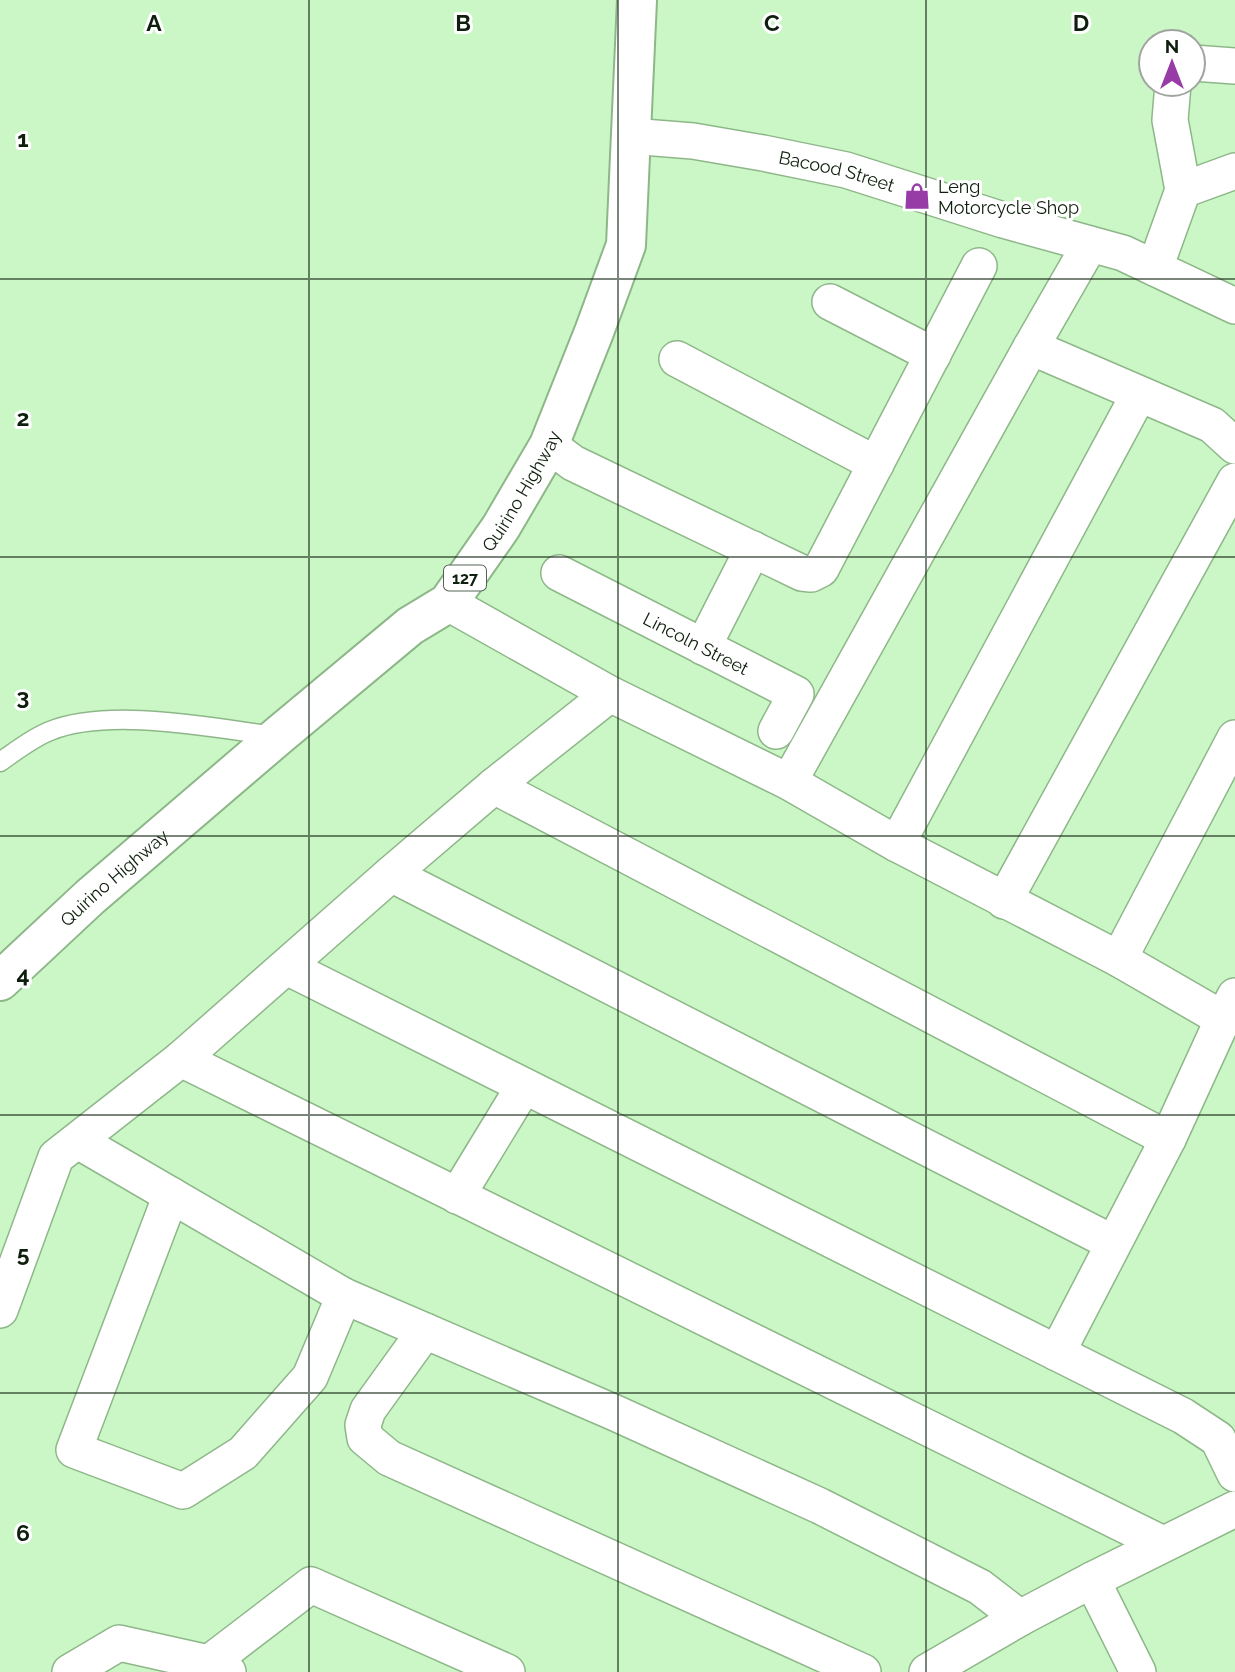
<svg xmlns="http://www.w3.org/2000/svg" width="1235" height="1672" viewBox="0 0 1235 1672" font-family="Raleway,sans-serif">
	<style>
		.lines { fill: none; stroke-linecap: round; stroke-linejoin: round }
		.lane-casing { stroke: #8eb789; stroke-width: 21 }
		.street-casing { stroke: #8eb789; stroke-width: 38 }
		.primary-casing { stroke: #8eb789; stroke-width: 42 }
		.lane { stroke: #fff; stroke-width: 18 }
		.street { stroke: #fff; stroke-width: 35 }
		.primary { stroke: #fff; stroke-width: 38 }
		.grid { fill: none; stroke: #0f1f0d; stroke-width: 2; stroke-opacity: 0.55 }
		.labels { text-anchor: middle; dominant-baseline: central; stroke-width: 6; stroke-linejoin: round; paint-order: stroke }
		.shield { fill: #fff; stroke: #576256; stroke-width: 2 }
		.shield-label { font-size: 16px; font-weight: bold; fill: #0f1f0d }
		.street-label { font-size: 18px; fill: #0f1f0d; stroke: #fff }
		.poi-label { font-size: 18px; fill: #0f1f0d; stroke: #fff; text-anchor: start }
		.grid-label { font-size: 23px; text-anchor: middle; font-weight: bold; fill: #0f1f0d; stroke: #fff; stroke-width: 6; stroke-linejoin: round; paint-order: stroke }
	</style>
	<rect width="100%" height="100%" fill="#cbf6c6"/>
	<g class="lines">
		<defs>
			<path id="lane" d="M 0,762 C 16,751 32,738 50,731 C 110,707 212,728 276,736"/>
			<g id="street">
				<polyline points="1193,63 1235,66"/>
				<path id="s1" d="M 630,136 L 693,141 L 763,153 L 846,170 L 1003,220 L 1123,253 L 1235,306"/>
				<polyline points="1183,190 1235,171"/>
				<polyline points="1155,268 1183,190 1170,120 1173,84"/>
				<polyline points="830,302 933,355"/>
				<polyline points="1031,347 1212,425 1235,446"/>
				<polyline points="677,359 876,464"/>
				<polyline points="549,445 573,463 802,573 811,574 821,569 979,266"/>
				<path id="s2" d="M 559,573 L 796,694 L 776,731"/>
				<polyline points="448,603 610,694 789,782 897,844 1119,959 1223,1019"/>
				<polyline points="703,647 753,549"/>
				<polyline points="789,782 1031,347 1085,253"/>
				<polyline points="494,786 1168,1139"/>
				<polyline points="897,844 1139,394"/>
				<polyline points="391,874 1113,1243"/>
				<polyline points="1004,901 1235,481"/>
				<polyline points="1119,959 1235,738"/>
				<polyline points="287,967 1183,1416 1218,1439 1235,1474"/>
				<polyline points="181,1059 1163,1544"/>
				<polyline points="78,1141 344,1296 613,1412 820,1506 980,1587 1020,1618"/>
				<polyline points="171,1195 74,1450 183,1491 243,1453 310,1377 344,1296"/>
				<polyline points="457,1196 524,1086"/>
				<polyline points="0,1310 56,1157 181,1059 391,874 494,786 610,694"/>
				<polyline points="425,1331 368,1410 363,1425 365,1438 389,1458 863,1672"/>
				<polyline points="1057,1353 1168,1139 1223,1019 1235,996"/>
				<polyline points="1092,1580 1138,1672"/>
				<polyline points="209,1663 311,1585 507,1672"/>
				<polyline points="70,1672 119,1643 209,1663 228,1672"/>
				<polyline points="927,1672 1020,1618 1092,1580 1235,1509"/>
			</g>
			<g id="primary">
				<path id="s3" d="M 0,981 L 90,897 L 278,736 L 410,626 L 448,603 L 501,527 L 549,445 L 594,332 L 626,245 L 637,0"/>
			</g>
		</defs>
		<use href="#lane" class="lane-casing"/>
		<use href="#street" class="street-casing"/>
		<use href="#primary" class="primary-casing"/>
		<use href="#lane" class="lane"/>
		<use href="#street" class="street"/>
		<use href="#primary" class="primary"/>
	</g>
	<path class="grid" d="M 309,0 L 309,1672M 618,0 L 618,1672M 926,0 L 926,1672M 0,279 L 1235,279M 0,557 L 1235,557M 0,836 L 1235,836M 0,1115 L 1235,1115M 0,1393 L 1235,1393"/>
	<defs>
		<symbol id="shop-bare" viewBox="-9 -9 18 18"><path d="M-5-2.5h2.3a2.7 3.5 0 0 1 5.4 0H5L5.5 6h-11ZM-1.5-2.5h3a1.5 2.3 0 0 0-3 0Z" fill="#973ca6" stroke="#fff" stroke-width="2.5" paint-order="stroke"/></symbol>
	</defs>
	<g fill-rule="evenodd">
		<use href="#shop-bare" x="898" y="177" width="38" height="38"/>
	</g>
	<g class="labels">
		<rect class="shield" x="444" y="565.5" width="42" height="25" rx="5"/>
		<g class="shield-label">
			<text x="465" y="578">127</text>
		</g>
		<g class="street-label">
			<text stroke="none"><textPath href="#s1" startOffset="210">Bacood Street</textPath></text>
			<text stroke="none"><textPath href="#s3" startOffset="721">Quirino Highway</textPath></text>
			<text stroke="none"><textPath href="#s2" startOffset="154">Lincoln Street</textPath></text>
			<text stroke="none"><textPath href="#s3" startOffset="154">Quirino Highway</textPath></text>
		</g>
		<g class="poi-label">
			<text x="938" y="186">Leng<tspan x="938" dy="21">Motorcycle Shop</tspan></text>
		</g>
	</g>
	<g class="grid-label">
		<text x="154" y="31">A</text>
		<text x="463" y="31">B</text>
		<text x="772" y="31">C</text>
		<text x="1081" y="31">D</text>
		<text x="23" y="147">1</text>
		<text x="23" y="426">2</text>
		<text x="23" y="705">3</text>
		<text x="23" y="983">4</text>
		<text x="23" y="1262">5</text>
		<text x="23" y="1541">6</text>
	</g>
	<g transform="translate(1172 63)"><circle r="33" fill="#ffffff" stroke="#9fa59e" stroke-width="2"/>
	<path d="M0-5L12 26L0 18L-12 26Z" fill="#973ca6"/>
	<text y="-10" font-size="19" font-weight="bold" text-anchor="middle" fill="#0f1f0d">N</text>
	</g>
</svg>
